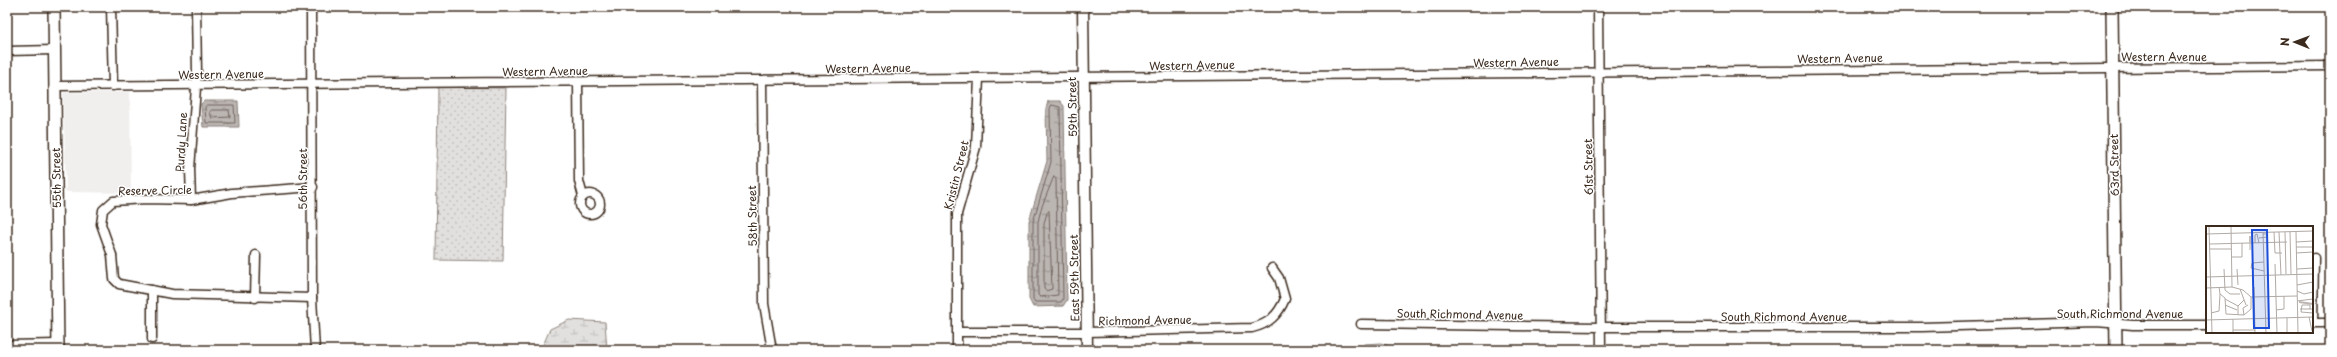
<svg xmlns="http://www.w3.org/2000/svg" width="2337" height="357" viewBox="0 0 2337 357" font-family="'Playpen Sans',sans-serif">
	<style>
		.built { fill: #f1efee }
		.grass { fill: url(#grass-dots); stroke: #8e857e }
		.wetland { fill: url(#wetland-marsh); stroke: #8e857e }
		.water { fill: url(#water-ripples); stroke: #887e77 }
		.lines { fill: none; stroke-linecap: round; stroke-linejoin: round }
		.shore { stroke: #6f625a; stroke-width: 1 }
		.minor-casing { stroke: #3b2a1e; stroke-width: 11 }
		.tertiary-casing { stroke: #3b2a1e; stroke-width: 13 }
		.secondary-casing { stroke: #3b2a1e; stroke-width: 14 }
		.minor { stroke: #fff; stroke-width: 8 }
		.tertiary { stroke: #fff; stroke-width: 10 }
		.secondary { stroke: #fff; stroke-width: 11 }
		.labels { text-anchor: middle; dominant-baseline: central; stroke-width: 3; stroke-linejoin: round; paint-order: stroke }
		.street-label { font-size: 11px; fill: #3b2a1e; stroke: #fff }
		.inset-river { fill: none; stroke: #bcb6b3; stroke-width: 2 }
		.inset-road { fill: none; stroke: #b1aaa5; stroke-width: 1 }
		.view { fill: #1d4ed8; fill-opacity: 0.15; stroke: #1d4ed8; stroke-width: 2 }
		.inset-edge { fill: none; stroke: #3b2a1e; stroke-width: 2 }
	</style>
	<defs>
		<pattern id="grass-dots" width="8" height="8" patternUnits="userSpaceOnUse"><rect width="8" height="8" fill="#e2e0de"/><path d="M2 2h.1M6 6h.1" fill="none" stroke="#c3c0be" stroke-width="1.8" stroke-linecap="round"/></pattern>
		<pattern id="wetland-marsh" width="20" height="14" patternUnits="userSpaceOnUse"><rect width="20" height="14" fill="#e2e0de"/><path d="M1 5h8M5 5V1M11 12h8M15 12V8" fill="none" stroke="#c3c0be"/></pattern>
		<pattern id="water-ripples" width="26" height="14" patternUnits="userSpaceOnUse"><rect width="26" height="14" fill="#bcb6b3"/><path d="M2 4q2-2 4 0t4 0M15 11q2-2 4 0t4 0" fill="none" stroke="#9a9491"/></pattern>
	</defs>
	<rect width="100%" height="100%" fill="#fff"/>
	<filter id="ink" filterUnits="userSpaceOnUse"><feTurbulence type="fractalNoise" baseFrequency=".025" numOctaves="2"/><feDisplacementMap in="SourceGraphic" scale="8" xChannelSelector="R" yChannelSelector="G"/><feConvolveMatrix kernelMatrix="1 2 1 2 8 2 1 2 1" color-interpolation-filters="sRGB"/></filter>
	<g filter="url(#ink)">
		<polygon class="built" points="130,92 131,193 66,192 63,93"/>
		<polygon class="grass" points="438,87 506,88 503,261 436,260"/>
		<g class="wetland">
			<polygon points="569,320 605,322 607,350 541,350 550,329"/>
			<polygon points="1381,343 1400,350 1360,350 1364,344"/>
		</g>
		<g class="water">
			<polygon points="204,101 238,101 239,127 203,127 201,104"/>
			<polygon points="1048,101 1060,101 1064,106 1067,300 1063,306 1033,307 1029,299 1029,221 1047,161 1046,109"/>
			<polygon points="2059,347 2074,350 1979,350 1987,348"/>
		</g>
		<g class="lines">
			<g class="shore">
				<polygon points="207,105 234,105 235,123 206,123 205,107"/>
				<polygon points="1052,105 1060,107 1063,299 1061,302 1035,302 1033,299 1033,222 1051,162 1050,109"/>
				<polygon points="212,110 229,110 230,117 212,118 210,112"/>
				<polygon points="1054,177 1056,179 1058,295 1040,297 1038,295 1038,222 1041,209"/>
				<polygon points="1049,211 1052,289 1046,291 1044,289 1044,223 1047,213"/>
			</g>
			<defs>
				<g id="minor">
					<polyline points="111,7 113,86"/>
					<polyline points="311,7 312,298 315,350"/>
					<polyline points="1598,7 1601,350"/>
					<polyline points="7,51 55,50"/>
					<polyline points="762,81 764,304 772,350"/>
					<polyline points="578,82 579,181 583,196"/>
					<polyline points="55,86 2330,66"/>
					<circle cx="590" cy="204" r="10"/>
					<polyline points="191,200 190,169 197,74 196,7"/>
					<polyline points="152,290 152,339"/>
					<polyline points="255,298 256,255"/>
					<polyline points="312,298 172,294 119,284 114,279 112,255 101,224 103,210 113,201 146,199 191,200 232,193 313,187"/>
					<polyline points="2312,323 2330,323"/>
					<polyline points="2313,323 2314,258"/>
					<polyline points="1361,324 1601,327 1922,327 2096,322 2133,325 2207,325"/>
					<path d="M 959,332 L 1087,332 L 1252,328 C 1269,324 1278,315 1285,299 L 1279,278 L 1272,268"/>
					<polyline points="7,345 58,344"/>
					<polyline points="957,350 957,214 976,147 979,78"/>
				</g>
				<polyline id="tertiary" points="1083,7 1087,350"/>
				<g id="secondary">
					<polyline points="54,7 58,350"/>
					<polyline points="2112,7 2116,350"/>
				</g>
			</defs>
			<use href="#minor" class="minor-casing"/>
			<use href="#tertiary" class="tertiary-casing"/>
			<use href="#secondary" class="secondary-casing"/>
			<use href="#minor" class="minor"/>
			<use href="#tertiary" class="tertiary"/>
			<use href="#secondary" class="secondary"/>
		</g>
	</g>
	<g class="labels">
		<g class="street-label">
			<text x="2164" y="56">Western Avenue</text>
			<text transform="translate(1840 58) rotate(-1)">Western Avenue</text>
			<text transform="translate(1516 62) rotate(-1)">Western Avenue</text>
			<text transform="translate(1192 65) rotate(-1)">Western Avenue</text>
			<text transform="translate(868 68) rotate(-1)">Western Avenue</text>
			<text transform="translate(545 71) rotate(-1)">Western Avenue</text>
			<text transform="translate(221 74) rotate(-1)">Western Avenue</text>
			<text transform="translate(1072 107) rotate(-91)">59th Street</text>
			<text transform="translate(181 142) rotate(-87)">Purdy Lane</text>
			<text transform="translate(2114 165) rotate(-91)">63rd Street</text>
			<text transform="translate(1588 167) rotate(-91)">61st Street</text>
			<text transform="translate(956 175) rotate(-76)">Kristin Street</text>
			<text transform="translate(56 178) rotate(-91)">55th Street</text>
			<text transform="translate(302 179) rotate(-90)">56th Street</text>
			<text transform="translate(155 190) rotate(-1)">Reserve Circle</text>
			<text transform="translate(752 216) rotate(-91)">58th Street</text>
			<text transform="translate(1074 278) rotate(-91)">East 59th Street</text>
			<text x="2120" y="313">South Richmond Avenue</text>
			<text transform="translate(1460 314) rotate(1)">South Richmond Avenue</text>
			<text x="1784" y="316">South Richmond Avenue</text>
			<text transform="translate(1145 320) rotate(-1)">Richmond Avenue</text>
		</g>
	</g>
	<g transform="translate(2206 226)">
		<rect width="107" height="107" fill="#fff"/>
		<path class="inset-river" d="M 93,76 L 107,78"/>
		<path class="inset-road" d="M 3,0 L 6,107M 25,0 L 26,61M 57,6 L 60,107M 68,6 L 69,27 L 76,27M 73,6 L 75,49M 79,6 L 80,48M 84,6 L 85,48M 90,6 L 92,107M 0,8 L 107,5M 53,12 L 61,11 L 61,8 L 57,8M 44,16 L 44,10 L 44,24M 90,16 L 107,15M 49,17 L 49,9 L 51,8 L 53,17M 4,18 L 81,16M 90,21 L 107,21M 4,23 L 25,23M 90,27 L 107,26M 26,31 L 36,31 L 36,17M 58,36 L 46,37 L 45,42 L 58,45M 69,38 L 71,107M 18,43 L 19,64 L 24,68 L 34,68M 31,43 L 32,59M 91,43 L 107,42M 0,51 L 107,48M 91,59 L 107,56M 13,61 L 14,68 L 19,72 L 20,88 L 38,89M 48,61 L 49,107M 0,62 L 26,61 L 37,64 L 45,71 L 91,70M 34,63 L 40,79M 91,65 L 98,68 L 107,66M 19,73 L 32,80M 91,75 L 107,73M 19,79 L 31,84M 94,83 L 107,83M 104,83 L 104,79 L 96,79 L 95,86 L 107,87M 70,84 L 78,83 L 78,70M 5,87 L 13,85 L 14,68M 32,89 L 32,80 L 38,74M 38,89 L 45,83 L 45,71M 38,89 L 37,82 L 42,79M 103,91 L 106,105M 81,92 L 81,107M 27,93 L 27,107M 0,94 L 107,91M 27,104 L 49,104"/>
		<path class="view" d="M 46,4 L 61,4 L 63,102 L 48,102 Z"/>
		<rect width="107" height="107" class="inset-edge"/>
	</g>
	<rect width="2337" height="357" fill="none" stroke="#fff" stroke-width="24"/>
	<rect x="12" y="12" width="2313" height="333" fill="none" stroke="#3b2a1e" stroke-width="1.5" filter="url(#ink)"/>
	<g transform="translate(2295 42) rotate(271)" stroke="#ffffff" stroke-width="3" paint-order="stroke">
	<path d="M0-3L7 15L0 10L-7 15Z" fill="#3b2a1e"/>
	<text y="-6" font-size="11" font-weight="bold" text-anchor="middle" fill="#3b2a1e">N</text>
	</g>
</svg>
